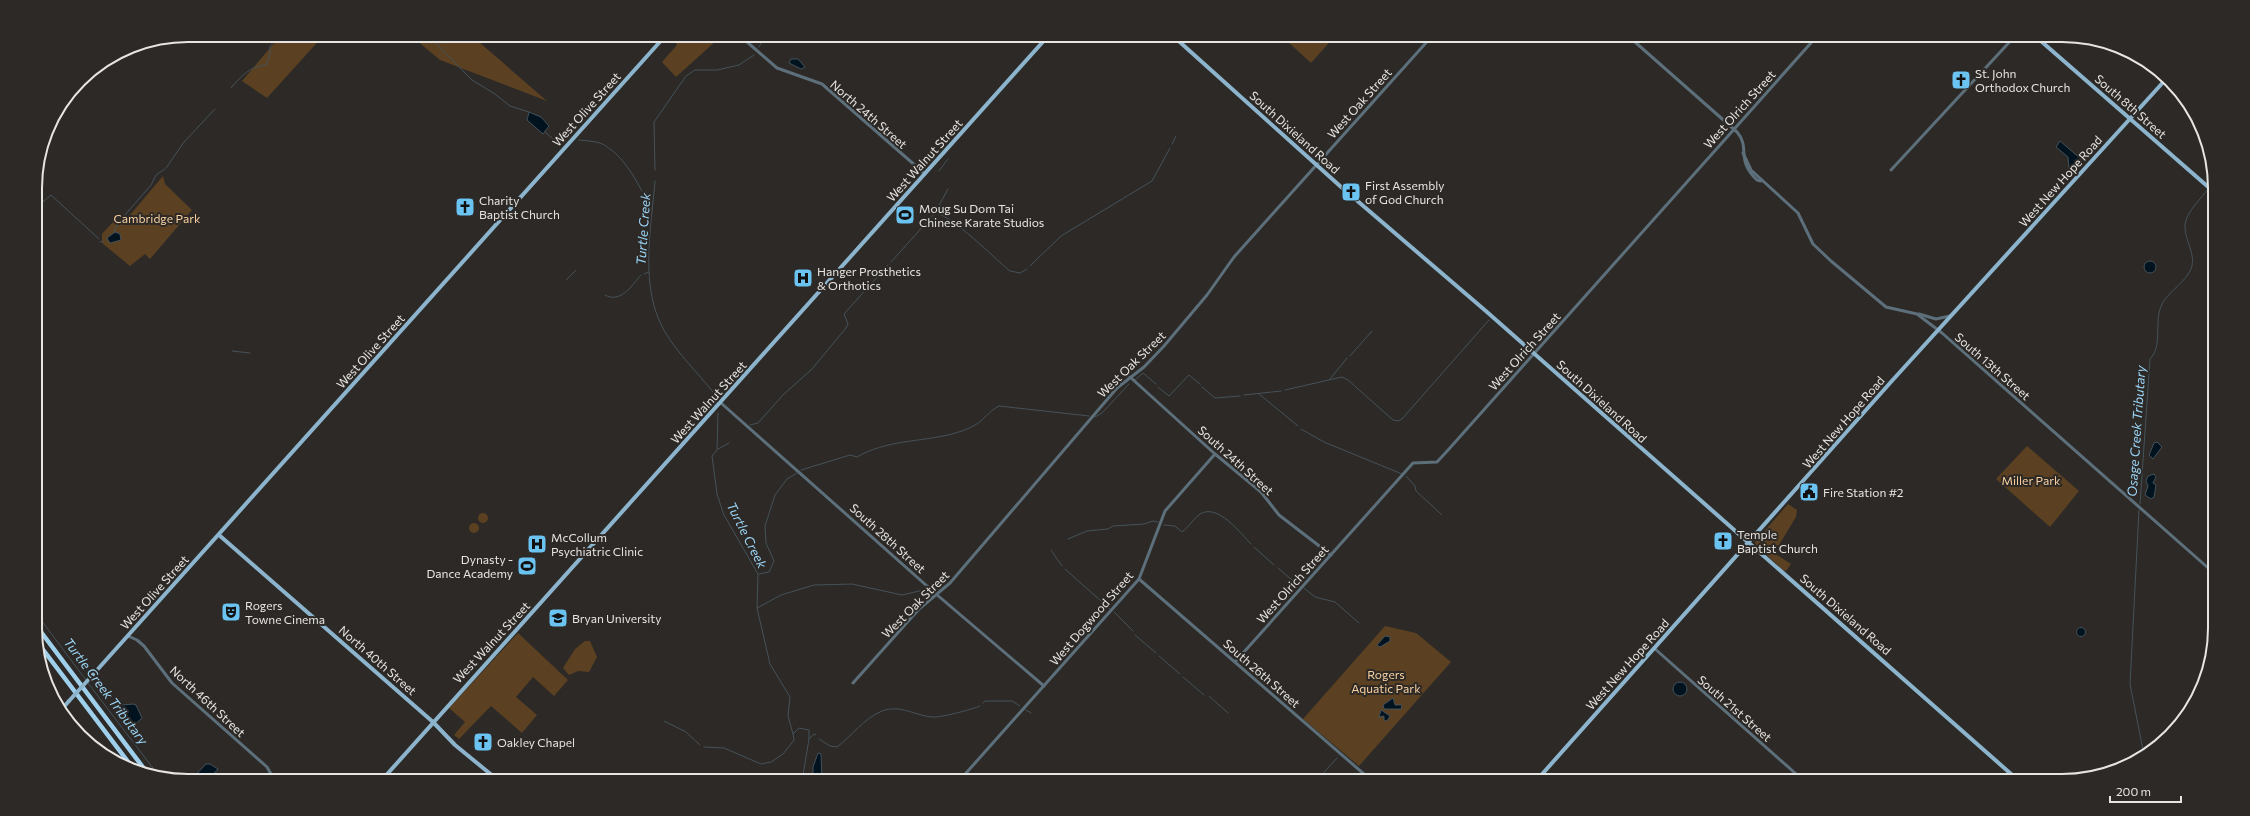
<svg xmlns="http://www.w3.org/2000/svg" width="2250" height="816" viewBox="0 0 2250 816" font-family="Commissioner,sans-serif">
	<style>
		.green { fill: #5b4122 }
		.water { fill: #00131f; stroke: #45525a }
		.lines { fill: none; stroke-linecap: round; stroke-linejoin: round }
		.stream { stroke: #45525a; stroke-width: 1 }
		.minor { stroke: #5c6f7a; stroke-width: 3 }
		.major { stroke: #8cb4cc; stroke-width: 4 }
		.highway { stroke: #9ed0ec; stroke-width: 4.5 }
		.major-bridge { stroke: #8cb4cc; stroke-width: 4 }
		.labels { text-anchor: middle; dominant-baseline: central; stroke-width: 4; stroke-linejoin: round; paint-order: stroke }
		.poi-label { font-size: 12px; fill: #e7e5e2; stroke: #2c2926; text-anchor: start }
		.street-label { font-size: 12px; fill: #e7e5e2; stroke: #2c2926 }
		.park-label { font-size: 12px; fill: #f9d0a1; stroke: #2c2926 }
		.water-label { font-size: 13px; font-style: italic; fill: #9bd5f7; stroke: #2c2926 }
		.rim { fill: none; stroke: #e7e5e2; stroke-width: 2 }
	</style>
	<rect width="100%" height="100%" fill="#2c2926"/>
	<g class="green">
		<polygon points="281,35 324,35 267,98 242,81"/>
		<polygon points="410,35 471,35 547,101 440,60"/>
		<polygon points="672,35 715,35 717,40 676,77 662,62 677,45 676,43 678,40"/>
		<polygon points="1293,35 1336,35 1311,63 1287,41"/>
		<polygon points="163,176 165,184 192,210 150,259 145,254 130,266 102,243 102,234 113,222 119,225 124,222"/>
		<polygon points="2027,446 2079,491 2050,527 1996,479"/>
		<polygon points="1788,504 1797,510 1796,517 1774,553 1791,564 1786,571 1783,570 1756,545 1755,542"/>
		<circle cx="483" cy="518" r="5"/>
		<circle cx="474" cy="528" r="5"/>
		<polygon points="1385,626 1416,633 1451,662 1359,766 1303,719"/>
		<polygon points="518,633 568,680 554,696 533,677 516,697 537,715 522,733 491,706 459,739 454,735 465,722 449,708"/>
		<polygon points="585,641 590,641 597,657 589,672 578,671 569,675 563,668 575,649"/>
	</g>
	<g class="water">
		<polygon points="791,59 798,59 805,67 801,69 789,63"/>
		<polygon points="529,112 541,117 549,126 543,134 527,120"/>
		<polygon points="2060,141 2081,159 2072,171 2069,169 2068,157 2056,147"/>
		<polygon points="115,232 120,234 121,240 110,243 107,238"/>
		<circle cx="2150" cy="267" r="6"/>
		<polygon points="2157,442 2162,447 2153,459 2149,455 2154,443"/>
		<polygon points="2154,474 2156,477 2153,483 2156,485 2154,497 2151,499 2145,495 2148,486 2146,481 2148,476"/>
		<circle cx="2081" cy="632" r="4.5"/>
		<polygon points="1385,636 1390,637 1390,641 1380,647 1377,645"/>
		<polygon points="43,672 54,687 50,693"/>
		<circle cx="1680" cy="689" r="7"/>
		<polygon points="1393,698 1395,705 1402,705 1401,709 1384,709 1383,705"/>
		<polygon points="133,704 136,705 142,718 131,728 128,728 113,706"/>
		<polygon points="1381,710 1390,716 1387,721 1384,720 1384,716 1379,717"/>
		<polygon points="818,753 821,754 822,781 813,781 813,767"/>
		<polygon points="206,764 210,764 218,769 207,781 190,781"/>
	</g>
	<g class="lines">
		<g class="stream">
			<polyline points="428,35 472,80 495,94 510,106 529,112"/>
			<polyline points="759,47 766,35"/>
			<path d="M 231,88 C 240,77 250,66 266,65 L 270,54 L 270,46 L 280,35"/>
			<polyline points="545,132 553,139 566,137"/>
			<path d="M 579,140 C 587,141 599,141 606,146 C 628,160 640,188 652,210"/>
			<polyline points="1172,144 1176,136"/>
			<polyline points="166,168 184,142 215,109"/>
			<polyline points="655,170 654,122 686,76 695,70 717,70 739,65 754,55"/>
			<polyline points="939,171 948,159"/>
			<path d="M 655,181 C 651,230 639,288 665,332 C 678,354 698,373 713,392 L 716,401"/>
			<polyline points="2210,186 2211,175 2214,172"/>
			<polyline points="36,208 51,195 99,239"/>
			<polyline points="935,213 948,189"/>
			<polyline points="118,223 151,185 156,175 165,169"/>
			<polyline points="114,233 117,225"/>
			<polyline points="100,242 103,241"/>
			<path d="M 891,262 L 935,213 C 952,215 995,259 1010,271 L 1020,273 L 1027,269"/>
			<polyline points="1030,266 1061,236 1152,181 1170,148"/>
			<polyline points="644,274 649,272"/>
			<polyline points="566,280 576,270"/>
			<path d="M 605,295 C 621,304 632,285 641,275"/>
			<polyline points="232,351 250,353"/>
			<polyline points="1350,356 1372,331"/>
			<polyline points="1330,379 1347,358"/>
			<polyline points="1135,380 1143,373 1156,384"/>
			<polyline points="1158,387 1169,396 1189,375 1200,384"/>
			<polyline points="1202,387 1215,398 1240,396"/>
			<polyline points="1285,390 1342,377 1348,380 1393,420 1398,421 1402,419 1489,320"/>
			<polyline points="1259,394 1298,426"/>
			<polyline points="1244,395 1281,391"/>
			<polyline points="718,413 717,450 712,456 717,494 724,515 758,574 757,608 770,664 790,697 788,716 793,734 799,728 809,730 809,739 802,781"/>
			<polyline points="1095,417 1102,413 1129,384"/>
			<polyline points="750,425 758,423 783,395 812,369 846,328 848,324 844,314 888,265"/>
			<polyline points="1301,429 1324,442 1402,474"/>
			<polyline points="718,449 729,443"/>
			<path d="M 801,470 L 850,455 L 857,457 C 886,440 920,442 952,434 C 959,432 969,429 975,425 C 984,420 989,411 999,406 L 1089,416"/>
			<polyline points="1406,476 1415,486 1416,491 1442,515"/>
			<path d="M 2140,504 L 2150,359 C 2162,347 2155,325 2160,309 C 2164,294 2183,285 2190,271 C 2198,256 2184,240 2185,225 C 2186,212 2201,199 2208,189"/>
			<polyline points="2139,510 2130,684 2144,755"/>
			<path d="M 1164,525 L 1175,526 L 1182,532 C 1189,527 1193,519 1200,514 C 1218,503 1240,533 1251,544"/>
			<polyline points="1068,539 1087,531 1108,529 1113,526 1144,524 1153,521 1158,522"/>
			<polyline points="1254,547 1274,565"/>
			<polyline points="1051,550 1062,566"/>
			<polyline points="1278,568 1299,586"/>
			<polyline points="1065,569 1110,609"/>
			<polyline points="759,574 769,572 774,561 766,543 765,526 775,495 787,479 797,473"/>
			<polyline points="936,588 950,578"/>
			<polyline points="1304,588 1315,597 1335,602 1359,623"/>
			<polyline points="757,608 781,595 814,585 852,584 902,595 924,590"/>
			<polyline points="1114,612 1133,631"/>
			<polyline points="38,616 86,680"/>
			<polyline points="1135,635 1156,653"/>
			<polyline points="1159,656 1180,674"/>
			<polyline points="1183,677 1204,695"/>
			<polyline points="88,683 159,776"/>
			<polyline points="1209,696 1228,713"/>
			<polyline points="983,703 985,701 1012,701 1020,706"/>
			<polyline points="1026,710 1031,713"/>
			<polyline points="664,721 686,732 700,745"/>
			<polyline points="809,739 814,734 816,735"/>
			<path d="M 819,739 L 830,746 L 837,747 C 853,735 863,719 882,711 C 901,704 915,716 933,717 C 939,718 974,709 980,706"/>
			<polyline points="704,747 724,748 761,764 771,762 783,754 794,740 793,734"/>
			<polyline points="1316,781 1337,758"/>
		</g>
		<g class="minor">
			<polyline points="739,35 777,68 822,84 925,174"/>
			<path d="M 1627,35 L 1737,132 C 1751,148 1735,159 1757,180 L 1761,181"/>
			<polyline points="1743,153 1751,170 1798,213 1813,244 1831,261 1886,307 1917,314 1942,333 2215,574"/>
			<polyline points="1891,170 2016,35"/>
			<polyline points="1919,314 1936,319 1950,316"/>
			<polyline points="1130,377 1215,454 1261,492 1279,515 1331,555"/>
			<polyline points="721,403 936,594 1044,686"/>
			<polyline points="1139,579 1372,781"/>
			<polyline points="128,636 137,640 144,646 172,683 267,767 275,781"/>
			<polyline points="1654,648 1804,781"/>
			<polyline points="1235,662 1413,463 1437,462 1449,449 1818,35"/>
			<polyline points="853,683 919,609 950,583 1117,388 1144,367 1164,346 1207,295 1234,257 1433,35"/>
			<polyline points="959,781 1139,579 1165,511 1215,454"/>
		</g>
		<g class="major">
			<polyline points="1172,35 1340,186 1487,312 2019,781"/>
			<polyline points="2034,35 2214,192"/>
			<polyline points="219,535 433,722 455,745 499,781"/>
			<polyline points="89,679 666,35"/>
			<polyline points="61,710 69,701"/>
			<polyline points="381,781 1049,35"/>
			<polyline points="1536,781 1890,383 2167,78"/>
		</g>
		<g class="highway">
			<polyline points="38,628 148,774"/>
			<polyline points="38,643 135,771"/>
		</g>
		<polyline class="major-bridge" points="69,701 89,679"/>
	</g>
	<defs>
		<symbol id="church-square" viewBox="-11 -11 22 22"><rect x="-9" y="-9" width="18" height="18" rx="4" fill="#6bc3f2" stroke="#2c2926"/><path d="M-1.2-6h2.4v3.5h3.3v2.4h-3.3V6h-2.4V-.1h-3.3v-2.4h3.3Z" fill="#111"/></symbol>
		<symbol id="stadium-square" viewBox="-11 -11 22 22"><rect x="-9" y="-9" width="18" height="18" rx="4" fill="#6bc3f2" stroke="#2c2926"/><path d="M0-5a6.5 5 0 1 0 0 10a6.5 5 0 1 0 0-10ZM-3.5-1.8h7v3.6h-7Z" fill="#111"/></symbol>
		<symbol id="hospital-square" viewBox="-11 -11 22 22"><rect x="-9" y="-9" width="18" height="18" rx="4" fill="#6bc3f2" stroke="#2c2926"/><path d="M-5-5h3v3.5h4V-5h3V5h-3V1.5h-4V5h-3Z" fill="#111"/></symbol>
		<symbol id="civic-square" viewBox="-11 -11 22 22"><rect x="-9" y="-9" width="18" height="18" rx="4" fill="#6bc3f2" stroke="#2c2926"/><path d="M-.6-6.5H3V-4.5H.6V-3L4-1V1h2V6H-6V1h2V-1L-.6-3ZM-1.2 2.5V6h2.4V2.5Z" fill="#111"/></symbol>
		<symbol id="theatre-square" viewBox="-11 -11 22 22"><rect x="-9" y="-9" width="18" height="18" rx="4" fill="#6bc3f2" stroke="#2c2926"/><path d="M-5-5.5Q0-4 5-5.5V0Q5 5 0 6Q-5 5-5 0ZM-3.3-2.5H-1v1.5H-3.3ZM1-2.5H3.3v1.5H1ZM-2.8 1Q0 5.5 2.8 1Z" fill="#111"/></symbol>
		<symbol id="university-square" viewBox="-11 -11 22 22"><rect x="-9" y="-9" width="18" height="18" rx="4" fill="#6bc3f2" stroke="#2c2926"/><path d="M0-5L7-2L0 1L-7-2ZM-4 1L0 2.5L4 1V4Q0 6-4 4Z" fill="#111"/></symbol>
	</defs>
	<g fill-rule="evenodd">
		<use href="#church-square" x="1950" y="69" width="22" height="22"/>
		<use href="#church-square" x="1340" y="181" width="22" height="22"/>
		<use href="#church-square" x="454" y="196" width="22" height="22"/>
		<use href="#stadium-square" x="894" y="204" width="22" height="22"/>
		<use href="#hospital-square" x="792" y="267" width="22" height="22"/>
		<use href="#civic-square" x="1798" y="481" width="22" height="22"/>
		<use href="#church-square" x="1712" y="530" width="22" height="22"/>
		<use href="#hospital-square" x="526" y="533" width="22" height="22"/>
		<use href="#stadium-square" x="516" y="555" width="22" height="22"/>
		<use href="#theatre-square" x="220" y="601" width="22" height="22"/>
		<use href="#university-square" x="547" y="607" width="22" height="22"/>
		<use href="#church-square" x="472" y="731" width="22" height="22"/>
	</g>
	<g class="labels">
		<g class="poi-label">
			<text x="1975" y="73">St. John<tspan x="1975" dy="14">Orthodox Church</tspan></text>
			<text x="1365" y="185">First Assembly<tspan x="1365" dy="14">of God Church</tspan></text>
			<text x="479" y="200">Charity<tspan x="479" dy="14">Baptist Church</tspan></text>
			<text x="919" y="208">Moug Su Dom Tai<tspan x="919" dy="14">Chinese Karate Studios</tspan></text>
			<text x="817" y="271">Hanger Prosthetics<tspan x="817" dy="14">&amp; Orthotics</tspan></text>
			<text x="1823" y="492">Fire Station #2</text>
			<text x="1737" y="534">Temple<tspan x="1737" dy="14">Baptist Church</tspan></text>
			<text x="551" y="537">McCollum<tspan x="551" dy="14">Psychiatric Clinic</tspan></text>
			<text x="513" y="559" text-anchor="end">Dynasty -<tspan x="513" dy="14">Dance Academy</tspan></text>
			<text x="245" y="605">Rogers<tspan x="245" dy="14">Towne Cinema</tspan></text>
			<text x="572" y="618">Bryan University</text>
			<text x="497" y="742">Oakley Chapel</text>
		</g>
		<g class="street-label">
			<text transform="translate(1359 103) rotate(-48)">West Oak Street</text>
			<text transform="translate(2131 106) rotate(41)">South 8th Street</text>
			<text transform="translate(586 109) rotate(-48)">West Olive Street</text>
			<text transform="translate(1739 109) rotate(-48)">West Olrich Street</text>
			<text transform="translate(869 114) rotate(41)">North 24th Street</text>
			<text transform="translate(1295 132) rotate(42)">South Dixieland Road</text>
			<text transform="translate(924 160) rotate(-48)">West Walnut Street</text>
			<text transform="translate(2060 181) rotate(-48)">West New Hope Road</text>
			<text transform="translate(370 351) rotate(-48)">West Olive Street</text>
			<text transform="translate(1524 351) rotate(-48)">West Olrich Street</text>
			<text transform="translate(1131 364) rotate(-44)">West Oak Street</text>
			<text transform="translate(1993 366) rotate(41)">South 13th Street</text>
			<text transform="translate(1602 401) rotate(42)">South Dixieland Road</text>
			<text transform="translate(708 402) rotate(-48)">West Walnut Street</text>
			<text transform="translate(1843 422) rotate(-49)">West New Hope Road</text>
			<text transform="translate(1236 460) rotate(42)">South 24th Street</text>
			<text transform="translate(888 538) rotate(42)">South 28th Street</text>
			<text transform="translate(1292 584) rotate(-48)">West Olrich Street</text>
			<text transform="translate(154 592) rotate(-48)">West Olive Street</text>
			<text transform="translate(915 604) rotate(-45)">West Oak Street</text>
			<text transform="translate(1846 614) rotate(41)">South Dixieland Road</text>
			<text transform="translate(1091 618) rotate(-49)">West Dogwood Street</text>
			<text transform="translate(491 642) rotate(-47)">West Walnut Street</text>
			<text transform="translate(378 660) rotate(41)">North 40th Street</text>
			<text transform="translate(1627 664) rotate(-48)">West New Hope Road</text>
			<text transform="translate(1262 673) rotate(41)">South 26th Street</text>
			<text transform="translate(208 701) rotate(43)">North 46th Street</text>
			<text transform="translate(1735 708) rotate(41)">South 21st Street</text>
		</g>
		<g class="park-label">
			<text x="157" y="218">Cambridge Park</text>
			<text x="2031" y="480">Miller Park</text>
			<text x="1386" y="674">Rogers<tspan x="1386" dy="14">Aquatic Park</tspan></text>
		</g>
		<g class="water-label">
			<text transform="translate(643 229) rotate(-86)">Turtle Creek</text>
			<text transform="translate(2136 431) rotate(-86)">Osage Creek Tributary</text>
			<text transform="translate(747 535) rotate(63)">Turtle Creek</text>
			<text transform="translate(106 691) rotate(53)">Turtle Creek Tributary</text>
		</g>
	</g>
	<path d="M0 0H2250V816H0ZM188 42H2062A146 146 0 0 1 2208 188V628A146 146 0 0 1 2062 774H188A146 146 0 0 1 42 628V188A146 146 0 0 1 188 42Z" fill="#2c2926" fill-rule="evenodd"/>
	<path class="rim" d="M188 42H2062A146 146 0 0 1 2208 188V628A146 146 0 0 1 2062 774H188A146 146 0 0 1 42 628V188A146 146 0 0 1 188 42Z"/>
	<path d="M2110 796v6h71v-6" fill="none" stroke="#e7e5e2" stroke-width="2"/>
	<text x="2116" y="796" font-size="12" fill="#e7e5e2" stroke="#2c2926" stroke-width="3" paint-order="stroke">200 m</text>
</svg>
